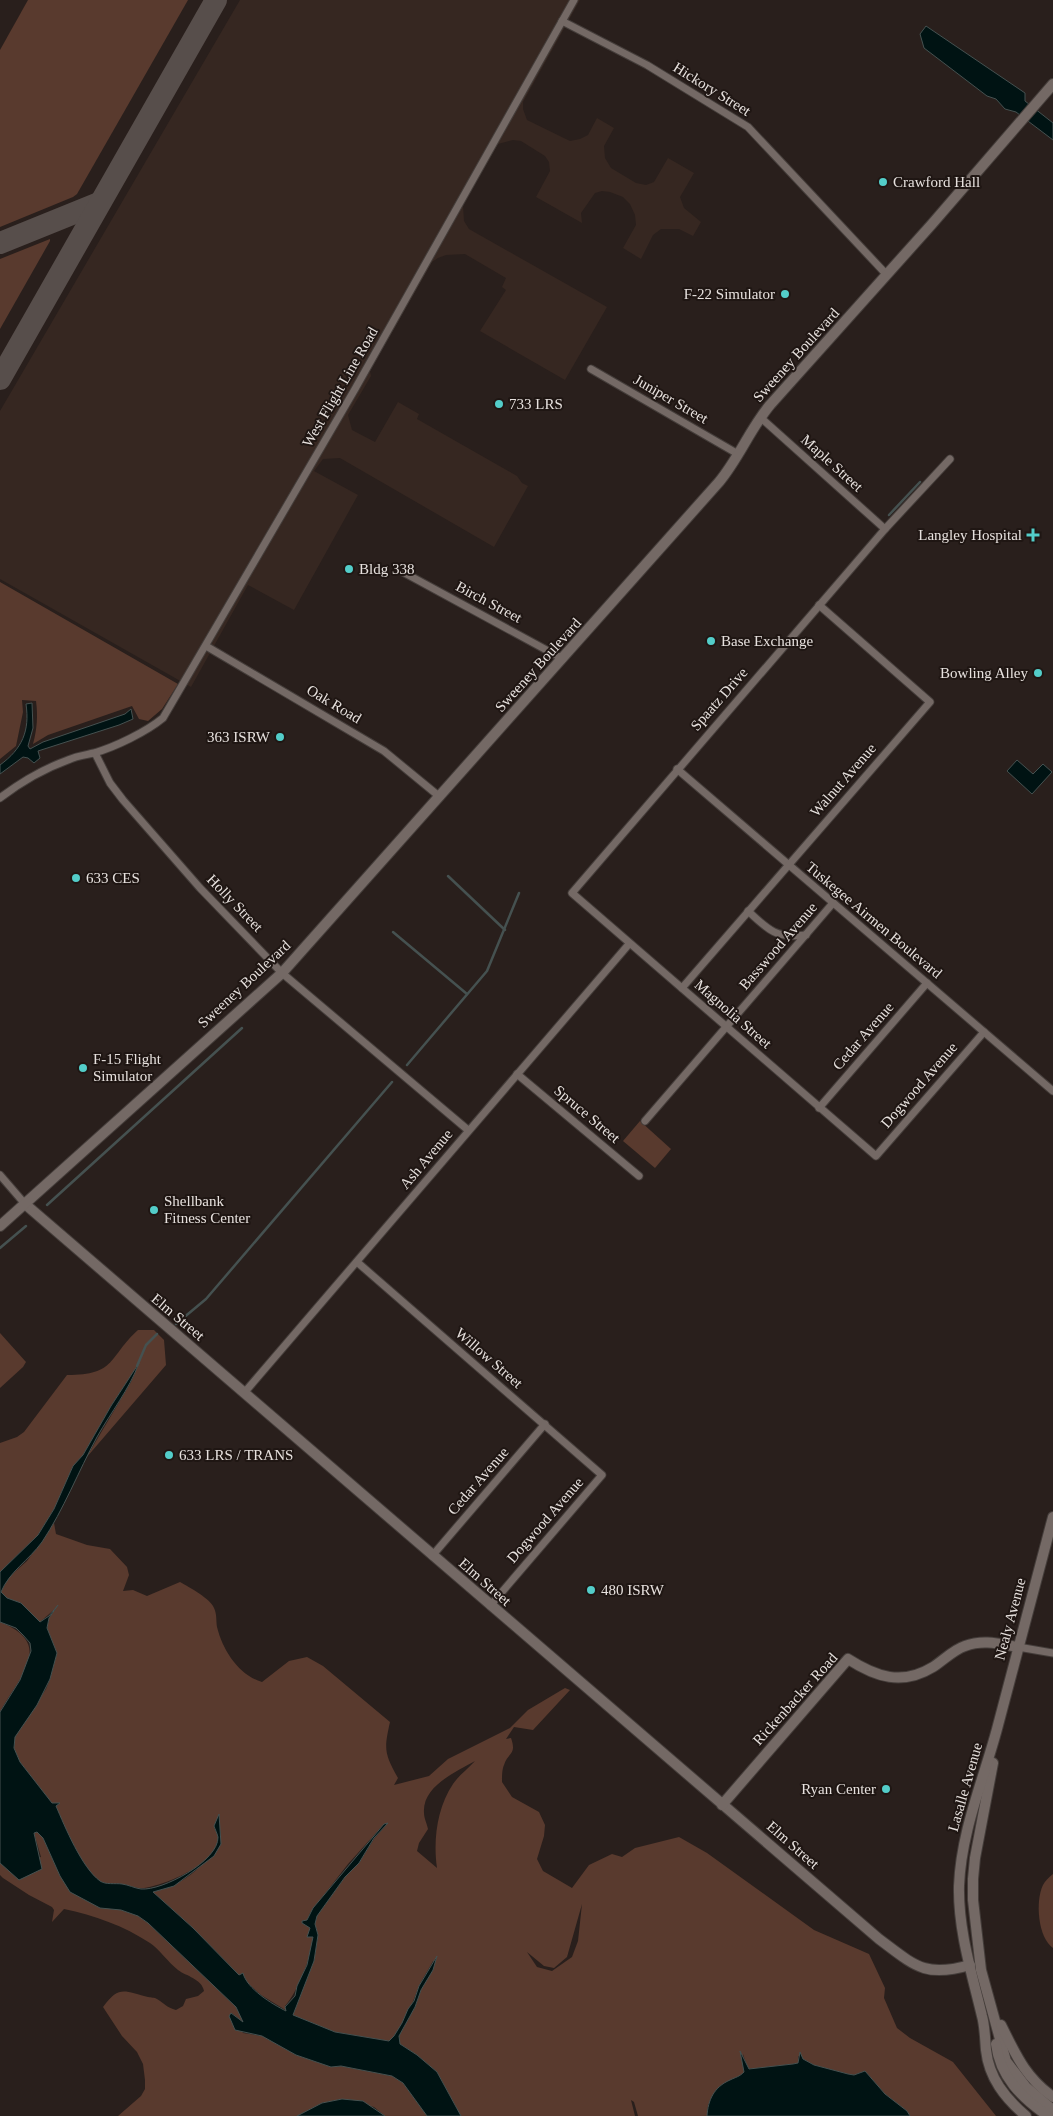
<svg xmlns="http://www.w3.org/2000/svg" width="1053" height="2116" viewBox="0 0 1053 2116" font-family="'Times New Roman',serif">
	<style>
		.built { fill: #362721 }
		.green { fill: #593a2e; fill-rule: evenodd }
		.water { fill: #001313; stroke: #455150 }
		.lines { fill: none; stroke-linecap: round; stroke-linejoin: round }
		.stream { stroke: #455150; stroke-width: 2.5 }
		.taxiway { stroke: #574e4b; stroke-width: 22 }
		.street-casing { stroke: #443d3a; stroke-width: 9 }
		.secondary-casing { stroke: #443d3a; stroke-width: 12 }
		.street { stroke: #746965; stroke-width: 7 }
		.secondary { stroke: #746965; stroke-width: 10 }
		.poi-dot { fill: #53cdc9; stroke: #1f1613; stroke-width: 2 }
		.labels { text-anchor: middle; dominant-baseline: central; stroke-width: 4; stroke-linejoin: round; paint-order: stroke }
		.street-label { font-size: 15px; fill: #e7e1de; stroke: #1f1613 }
		.poi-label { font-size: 15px; fill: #e7e1de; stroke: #1f1613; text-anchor: start }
	</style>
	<rect width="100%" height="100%" fill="#291f1c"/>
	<polygon class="built" points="240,0 580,0 523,102 523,109 527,120 570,141 580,139 588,135 597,118 614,128 604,146 605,158 611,168 636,183 646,185 654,182 668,158 694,173 680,197 684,208 701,222 693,236 679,229 661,229 653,235 641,259 623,248 636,225 635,215 630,204 623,197 610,192 602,191 595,193 581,213 582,223 536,197 550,171 549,162 545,156 521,141 513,140 498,144 463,205 464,221 469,229 476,233 607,307 565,380 480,331 506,290 502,287 506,278 465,254 446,255 438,258 432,262 370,371 371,376 348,415 352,430 375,442 398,402 419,414 417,419 517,476 522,483 528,486 494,547 340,458 323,459 314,471 358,495 294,610 248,585 191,687 0,579 0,411"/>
	<g class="green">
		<polygon points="28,0 188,0 77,194 73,197 0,227 0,50"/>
		<polygon points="50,239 50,241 0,329 0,259"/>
		<path d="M 0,582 L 178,684 L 162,709 L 148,721 L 139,719 L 132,706 L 48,735 L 33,744 C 37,729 38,716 36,701 L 22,700 L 23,712 L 16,746 L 0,759 Z"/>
		<polygon points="640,1121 671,1149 655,1168 623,1141"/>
		<path d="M 138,1330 L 154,1330 L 164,1340 L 166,1365 L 86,1458 L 131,1382 L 138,1365 L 111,1406 L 83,1455 L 73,1466 L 54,1509 L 38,1535 L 0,1572 L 0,1443 L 17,1437 L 24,1432 L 67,1375 C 117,1375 108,1357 138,1330 Z"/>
		<polygon points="0,1333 26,1362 23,1367 0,1388"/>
		<path d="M 54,1523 L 56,1534 L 87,1545 L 110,1549 L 127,1567 L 129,1575 L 123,1591 L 133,1590 L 147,1596 L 180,1582 C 189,1587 211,1599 214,1608 C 217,1614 216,1621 217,1627 C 223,1651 239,1675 262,1682 L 289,1661 L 307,1657 L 323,1666 L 390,1722 C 384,1749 384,1753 398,1778 L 394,1785 L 429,1776 L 448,1759 L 510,1728 L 528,1710 L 565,1688 L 570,1690 L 533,1730 L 514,1727 L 506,1739 L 511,1738 C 517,1755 508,1752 504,1765 C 502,1769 502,1777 502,1782 L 512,1797 L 539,1812 L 545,1825 L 544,1836 L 537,1859 L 543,1871 L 572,1888 L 589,1865 L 612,1854 L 622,1857 L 635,1848 L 679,1837 L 707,1853 L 814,1930 L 869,1954 L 885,1988 L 884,1998 L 897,2028 L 910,2038 L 953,2062 L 996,2116 L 910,2116 L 907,2111 L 885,2094 L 865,2071 L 854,2075 L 848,2074 L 814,2065 L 798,2056 L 798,2063 L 793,2064 L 748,2069 L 743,2054 L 744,2072 L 738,2078 L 731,2080 L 708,2105 L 707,2116 L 638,2116 L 634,2102 L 631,2100 L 635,2116 L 461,2116 L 437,2072 L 417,2055 L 400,2044 L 399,2036 L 415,2007 L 424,1982 L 433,1970 L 433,1961 C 429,1969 423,1977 419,1986 C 412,2004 404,2027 389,2041 L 335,2032 L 293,2015 L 314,1961 L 318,1935 L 315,1924 L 317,1916 L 345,1877 L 359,1863 L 374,1839 L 387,1824 L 384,1824 L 348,1864 L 310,1913 L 307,1920 L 302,1923 L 310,1927 L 308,1937 L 313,1937 C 312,1956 297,1993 285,2006 L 287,2011 L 261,1995 L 239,1975 L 193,1928 L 153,1892 C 187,1883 199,1869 221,1844 L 219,1816 L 214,1826 C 215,1829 217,1833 218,1837 C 219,1863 166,1885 144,1888 C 137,1889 129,1885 122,1884 C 115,1883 106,1885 100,1881 C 81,1868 65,1827 55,1806 L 58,1804 L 52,1804 L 20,1762 L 14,1748 L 15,1737 L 46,1689 L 50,1679 L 57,1653 L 47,1628 L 49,1618 L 56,1608 L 40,1622 L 21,1603 L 7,1598 L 1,1592 L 9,1577 L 27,1561 ZM 475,1761 C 468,1769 459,1775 453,1784 C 437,1808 433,1840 437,1868 L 417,1851 L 419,1843 L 428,1829 C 427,1824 424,1818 424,1813 C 422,1786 456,1772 475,1761 ZM 582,1904 L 578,1941 L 572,1957 L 552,1971 L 537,1967 L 527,1952 L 544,1966 L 554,1968 L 567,1957 Z"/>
		<path d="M 0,1622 C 56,1644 19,1677 0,1712 Z"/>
		<path d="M 37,1832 L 43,1838 L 60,1876 L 121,1910 L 138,1916 L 148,1923 L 236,2007 L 244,2023 L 232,2013 L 243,2033 L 262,2036 L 296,2055 L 331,2067 L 341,2066 L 392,2076 L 403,2083 L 427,2116 L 385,2116 L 374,2107 L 342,2099 L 322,2103 L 297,2116 L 118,2116 L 141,2096 L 145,2089 L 145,2080 L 143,2064 L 137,2052 L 122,2036 L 103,2007 C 119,1985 124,1991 148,1997 C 148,1997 155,1998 155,1998 C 163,2002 167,2008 176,2010 L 183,2006 L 186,1999 L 198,1996 L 204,1991 C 202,1979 186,1976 178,1970 C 168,1962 160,1950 150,1943 C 124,1926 94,1915 64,1909 L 52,1922 L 54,1910 L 52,1907 L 29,1895 L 3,1878 L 0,1875 L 0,1863 L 3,1865 L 41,1857 L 34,1833 Z"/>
		<path d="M 1053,1874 L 1053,1948 C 1038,1938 1035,1901 1043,1885 C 1045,1881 1049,1877 1053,1874 Z"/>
	</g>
	<g class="water">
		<polygon points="926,26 1025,93 1025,101 1053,123 1053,140 1016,112 1005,109 996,99 987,96 924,48 920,34"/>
		<path d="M 32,703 L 33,728 L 28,746 L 30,749 L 43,742 L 125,714 L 131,709 L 133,719 L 119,725 L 38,751 L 40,758 L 34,763 L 28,758 L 23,757 L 0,774 L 0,765 C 22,749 30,731 26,704 Z"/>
		<polygon points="1017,760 1033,774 1043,764 1052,772 1032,794 1007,771"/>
		<path d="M 139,1363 C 129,1390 111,1412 97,1437 C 78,1472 64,1509 42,1542 C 29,1560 9,1572 1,1592 L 7,1598 L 21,1603 L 40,1622 L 49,1616 L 58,1605 L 49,1618 L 47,1628 L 57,1653 L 50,1679 L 37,1705 L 15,1737 L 14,1748 L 20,1762 L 52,1803 L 60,1803 L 56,1806 C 65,1827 82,1868 100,1881 C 106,1885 115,1883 122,1884 C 129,1885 134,1888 141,1889 C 162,1891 219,1861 218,1837 C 217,1833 215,1829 214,1826 L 219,1814 L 221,1844 L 214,1856 L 174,1886 L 153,1892 L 193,1928 L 239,1975 L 243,1973 C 247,1989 272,2004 286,2011 L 285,2007 L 295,1996 L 297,1986 L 307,1965 L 313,1937 L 307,1937 L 310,1928 L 302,1923 L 302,1921 L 307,1920 L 313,1908 L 384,1824 L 388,1823 L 374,1838 L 359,1863 L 345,1877 L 317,1916 L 315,1924 L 318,1935 L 314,1961 L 293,2015 L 335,2032 L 389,2041 L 394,2036 L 402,2023 L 408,2009 L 414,2001 L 419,1986 L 437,1956 L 433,1970 L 421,1990 L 415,2007 L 399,2036 L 400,2044 L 417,2055 L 437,2072 L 461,2116 L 427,2116 L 403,2083 L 392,2076 L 341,2066 L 331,2067 L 296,2055 L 262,2036 L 235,2030 L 229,2016 L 231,2013 L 243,2022 L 236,2007 L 148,1923 L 138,1916 L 121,1910 L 100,1908 L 70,1892 L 60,1876 L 43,1838 L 37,1832 L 34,1833 L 42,1869 L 19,1880 L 0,1863 L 0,1712 L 20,1680 L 31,1651 L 30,1643 L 23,1635 L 16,1628 L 0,1622 L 0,1572 L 38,1535 L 54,1509 L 73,1466 L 83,1455 L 111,1406 Z"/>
		<path d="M 740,2051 L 749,2069 L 793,2064 L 798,2063 L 800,2052 L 803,2059 L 814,2065 L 848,2074 L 854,2075 L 865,2071 L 885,2094 L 907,2111 L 910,2116 L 707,2116 C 708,2100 714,2087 730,2080 C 736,2077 739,2077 744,2072 Z"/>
		<polygon points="342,2099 363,2101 385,2116 297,2116 322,2103"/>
	</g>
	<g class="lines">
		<g class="stream">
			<polyline points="889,515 920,482"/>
			<polyline points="448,876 505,930"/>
			<polyline points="393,932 467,994"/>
			<polyline points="407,1065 487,971 519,893"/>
			<polyline points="47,1205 242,1028"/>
			<polyline points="0,1248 26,1226"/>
			<polyline points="176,1324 206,1299 392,1082"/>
			<polyline points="137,1366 146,1345 157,1334"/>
		</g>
		<g class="taxiway">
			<polyline points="0,243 99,203"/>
			<polyline points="0,379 216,0"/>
		</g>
		<defs>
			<g id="street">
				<polyline points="562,21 647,65 748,127 887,275"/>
				<polyline points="591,369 738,454"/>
				<polyline points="760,417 885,529"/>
				<polyline points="950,459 885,529 572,893 876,1156 984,1032"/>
				<polyline points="401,571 563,659"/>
				<polyline points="206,646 384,751 440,797"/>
				<polyline points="95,753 110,783 123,800 200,888 282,973 468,1130"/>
				<polyline points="677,769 1053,1091"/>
				<path d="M 0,798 C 21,782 43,769 68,760 C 76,756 85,755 94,753 C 115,747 146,732 163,718 L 355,389 L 574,0"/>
				<path d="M 748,911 C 768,930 777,939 806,935"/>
				<polyline points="682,988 930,702 819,605"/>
				<polyline points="517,1074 639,1176"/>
				<polyline points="819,1108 927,983"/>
				<polyline points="645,1121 833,903"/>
				<polyline points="0,1175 25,1204"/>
				<polyline points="357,1262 602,1475 490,1606"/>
				<polyline points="244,1393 629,944"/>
				<polyline points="432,1556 545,1424"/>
				<polyline points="1018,1647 1053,1653"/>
			</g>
			<g id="secondary">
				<path d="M 25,1204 L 879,1939 C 915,1966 925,1978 970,1965"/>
				<path d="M 0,1226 L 282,973 L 719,482 C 739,458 750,429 770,405 L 932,224 L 1053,84"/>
				<polyline points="993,1763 975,1858 973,1879 973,1900 981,1970 1006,2061 1026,2087 1053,2110"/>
				<path d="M 722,1805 L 848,1659 C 876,1677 902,1686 933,1667 C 944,1660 953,1650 965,1646 C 983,1639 1000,1644 1018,1647"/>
				<path d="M 1001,2025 C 1016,2055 1025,2077 1053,2097"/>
				<path d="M 996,2044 C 1000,2077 1022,2098 1048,2116"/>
				<path d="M 1026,2116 C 1005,2098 989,2078 986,2050 C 985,2039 985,2027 982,2016 C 972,1974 958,1930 959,1886 C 961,1832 983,1781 997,1729 C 1016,1658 1034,1588 1053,1517"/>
			</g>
		</defs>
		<use href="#street" class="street-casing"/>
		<use href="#secondary" class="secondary-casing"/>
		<use href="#street" class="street"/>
		<use href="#secondary" class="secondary"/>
	</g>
	<g class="poi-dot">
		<circle cx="883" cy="182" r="5"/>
		<circle cx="785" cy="294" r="5"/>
		<circle cx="499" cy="404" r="5"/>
		<path d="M1030.5 527.5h5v5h5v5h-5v5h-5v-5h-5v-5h5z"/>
		<circle cx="349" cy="569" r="5"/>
		<circle cx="711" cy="641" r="5"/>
		<circle cx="1038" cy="673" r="5"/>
		<circle cx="280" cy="737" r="5"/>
		<circle cx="76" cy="878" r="5"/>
		<circle cx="83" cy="1068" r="5"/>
		<circle cx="154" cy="1210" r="5"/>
		<circle cx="169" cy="1455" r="5"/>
		<circle cx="591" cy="1590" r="5"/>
		<circle cx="886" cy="1789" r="5"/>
	</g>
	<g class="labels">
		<g class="street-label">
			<text transform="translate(712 89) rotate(32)">Hickory Street</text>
			<text transform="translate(796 355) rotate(-48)">Sweeney Boulevard</text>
			<text transform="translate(340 387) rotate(-60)">West Flight Line Road</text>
			<text transform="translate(671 399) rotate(30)">Juniper Street</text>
			<text transform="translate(832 463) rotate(42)">Maple Street</text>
			<text transform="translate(489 602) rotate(28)">Birch Street</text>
			<text transform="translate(538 665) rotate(-48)">Sweeney Boulevard</text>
			<text transform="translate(719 699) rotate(-49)">Spaatz Drive</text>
			<text transform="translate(334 704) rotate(31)">Oak Road</text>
			<text transform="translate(843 780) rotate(-49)">Walnut Avenue</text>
			<text transform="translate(235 903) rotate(46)">Holly Street</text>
			<text transform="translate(874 920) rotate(40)">Tuskegee Airmen Boulevard</text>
			<text transform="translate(778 946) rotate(-49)">Basswood Avenue</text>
			<text transform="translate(244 984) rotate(-43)">Sweeney Boulevard</text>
			<text transform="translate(733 1014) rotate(41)">Magnolia Street</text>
			<text transform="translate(863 1036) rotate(-49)">Cedar Avenue</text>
			<text transform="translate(919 1085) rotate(-49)">Dogwood Avenue</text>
			<text transform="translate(587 1114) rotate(40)">Spruce Street</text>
			<text transform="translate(426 1159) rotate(-50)">Ash Avenue</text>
			<text transform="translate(178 1317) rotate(40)">Elm Street</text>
			<text transform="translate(489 1358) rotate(41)">Willow Street</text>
			<text transform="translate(478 1481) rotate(-49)">Cedar Avenue</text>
			<text transform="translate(545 1520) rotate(-49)">Dogwood Avenue</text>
			<text transform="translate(485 1582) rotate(41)">Elm Street</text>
			<text transform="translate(1010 1619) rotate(-75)">Nealy Avenue</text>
			<text transform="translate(795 1699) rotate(-48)">Rickenbacker Road</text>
			<text transform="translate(965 1787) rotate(-74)">Lasalle Avenue</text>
			<text transform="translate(793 1845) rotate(41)">Elm Street</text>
		</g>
		<g class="poi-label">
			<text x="893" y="182">Crawford Hall</text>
			<text x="775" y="294" text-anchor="end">F-22 Simulator</text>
			<text x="509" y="404">733 LRS</text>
			<text x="1022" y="535" text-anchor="end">Langley Hospital</text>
			<text x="359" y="569">Bldg 338</text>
			<text x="721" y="641">Base Exchange</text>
			<text x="1028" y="673" text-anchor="end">Bowling Alley</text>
			<text x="270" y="737" text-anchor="end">363 ISRW</text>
			<text x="86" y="878">633 CES</text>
			<text x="93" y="1059">F-15 Flight<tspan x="93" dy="17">Simulator</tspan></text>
			<text x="164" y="1201">Shellbank<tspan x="164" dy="17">Fitness Center</tspan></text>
			<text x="179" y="1455">633 LRS / TRANS</text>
			<text x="601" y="1590">480 ISRW</text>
			<text x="876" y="1789" text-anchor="end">Ryan Center</text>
		</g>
	</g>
</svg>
